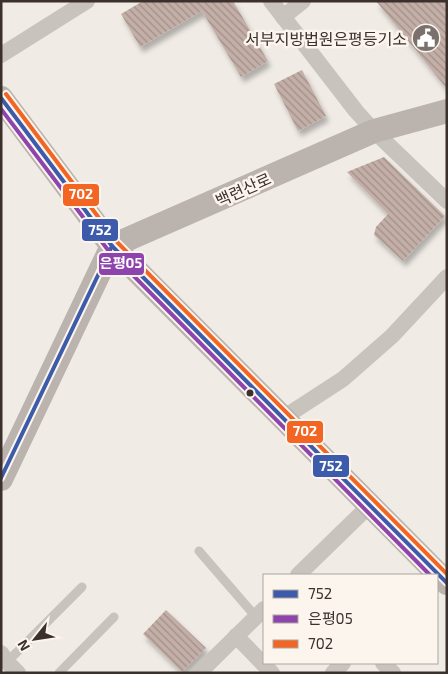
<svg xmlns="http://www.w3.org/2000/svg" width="448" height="674" viewBox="0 0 448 674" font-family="'Exo 2','Noto Sans KR',sans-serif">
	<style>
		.building { fill: url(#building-back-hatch); filter: url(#shadow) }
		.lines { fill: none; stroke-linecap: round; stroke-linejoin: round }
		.lane { stroke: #c9c3be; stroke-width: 9 }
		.street { stroke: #c9c3be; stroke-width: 16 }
		.secondary { stroke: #bab3ae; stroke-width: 24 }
		.bus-1-casing { stroke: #fbf5ee; stroke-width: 8 }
		.bus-2-casing { stroke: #fbf5ee; stroke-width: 8 }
		.bus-3-casing { stroke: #fbf5ee; stroke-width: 8 }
		.bus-1 { stroke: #3d5bab; stroke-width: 4 }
		.bus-2 { stroke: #8e44ad; stroke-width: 4 }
		.bus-3 { stroke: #f26522; stroke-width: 4 }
		.bus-dot { fill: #3b302b; stroke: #fbf5ee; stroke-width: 2 }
		.labels { text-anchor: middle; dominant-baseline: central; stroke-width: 5; stroke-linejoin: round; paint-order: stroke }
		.poi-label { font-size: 16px; fill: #3b302b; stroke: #fbf5ee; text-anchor: end }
		.street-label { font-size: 16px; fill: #3b302b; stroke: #fbf5ee }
		.line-badge { stroke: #fbf5ee; stroke-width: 2 }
		.badge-label { font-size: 14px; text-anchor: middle; font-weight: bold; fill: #fff }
	</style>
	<defs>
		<pattern id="building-back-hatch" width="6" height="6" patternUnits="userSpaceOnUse" patternTransform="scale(1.25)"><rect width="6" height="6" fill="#c3afa7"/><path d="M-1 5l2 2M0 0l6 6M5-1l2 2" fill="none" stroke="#a08f88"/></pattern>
		<filter id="shadow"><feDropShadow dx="3" dy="5.5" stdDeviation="2.5" flood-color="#0004"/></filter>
	</defs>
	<rect width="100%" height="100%" fill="#f0ebe5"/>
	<g class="building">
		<polygon points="143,1 233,1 268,61 241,77 202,11 140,47 121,14"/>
		<polygon points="376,1 447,1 447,89"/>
		<polygon points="302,70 326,116 298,131 274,84"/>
		<polygon points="384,157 445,216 403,261 374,235 376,227 388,214 347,172"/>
		<polygon points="166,610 206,648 182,672 143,634"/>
	</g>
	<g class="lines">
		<g class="lane">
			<polyline points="199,551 256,617"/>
			<polyline points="7,662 82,587"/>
			<polyline points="59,673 114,617"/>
		</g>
		<g class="street">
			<polyline points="271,1 356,111 374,131 447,201"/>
			<polyline points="283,17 303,1"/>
			<polyline points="1,55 87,1"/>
			<polyline points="283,418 343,379 392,336 447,277"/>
			<polyline points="298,575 370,505"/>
			<polyline points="236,636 272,673"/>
			<polyline points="1,653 7,662 18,673"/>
			<polyline points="383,663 393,673"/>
			<polyline points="199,673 264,609"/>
			<polyline points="333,673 343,663"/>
		</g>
		<g class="secondary">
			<polyline points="1,98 112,246 447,583"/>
			<polyline points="112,246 374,131 447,111"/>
			<polyline points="1,479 112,246"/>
		</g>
		<defs>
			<g id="bus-1">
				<polyline points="1,98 112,246 447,583"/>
				<polyline points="1,478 112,246"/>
			</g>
			<polyline id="bus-2" points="1,109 108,250 430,575"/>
			<polyline id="bus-3" points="6,94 117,242 447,574"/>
		</defs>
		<use href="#bus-1" class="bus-1-casing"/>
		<use href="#bus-2" class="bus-2-casing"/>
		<use href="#bus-3" class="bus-3-casing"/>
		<use href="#bus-1" class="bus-1"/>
		<use href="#bus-2" class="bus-2"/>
		<use href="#bus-3" class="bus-3"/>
	</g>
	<defs>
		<symbol id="civic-disc" viewBox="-11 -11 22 22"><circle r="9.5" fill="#7a716c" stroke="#fbf5ee"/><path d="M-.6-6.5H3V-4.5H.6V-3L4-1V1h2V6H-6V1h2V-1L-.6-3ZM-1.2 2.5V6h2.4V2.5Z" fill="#fff"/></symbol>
	</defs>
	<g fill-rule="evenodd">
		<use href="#civic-disc" x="410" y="22" width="32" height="32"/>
	</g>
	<circle class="bus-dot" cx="250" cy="393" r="4.5"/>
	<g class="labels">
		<g class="poi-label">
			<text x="407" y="38">서부지방법원은평등기소</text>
		</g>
		<g class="street-label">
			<text transform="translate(243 189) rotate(-24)">백련산로</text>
		</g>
	</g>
	<g class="line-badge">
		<rect x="62" y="183" width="38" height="24" rx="5" fill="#f26522"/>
		<rect x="81" y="218" width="38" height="24" rx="5" fill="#3d5bab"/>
		<rect x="98" y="252" width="47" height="24" rx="5" fill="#8e44ad"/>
		<rect x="286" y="420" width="38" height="24" rx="5" fill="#f26522"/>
		<rect x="312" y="454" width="38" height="24" rx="5" fill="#3d5bab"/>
	</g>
	<g class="badge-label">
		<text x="81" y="199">702</text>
		<text x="100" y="235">752</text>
		<text x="121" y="268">은평05</text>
		<text x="305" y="436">702</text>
		<text x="331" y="471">752</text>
	</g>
	<rect width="448" height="674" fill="none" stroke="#3b302b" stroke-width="5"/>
	<rect x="263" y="574" width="175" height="90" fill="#fbf5ee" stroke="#aea6a0"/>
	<rect x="273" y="590" width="25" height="8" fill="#3d5bab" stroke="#aea6a0"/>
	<text x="308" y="599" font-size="15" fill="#3b302b">752</text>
	<rect x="273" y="615" width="25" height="8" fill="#8e44ad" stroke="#aea6a0"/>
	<text x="308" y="624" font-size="15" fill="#3b302b">은평05</text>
	<rect x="273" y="640" width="25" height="8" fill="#f26522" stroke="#aea6a0"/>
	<text x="308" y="649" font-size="15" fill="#3b302b">702</text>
	<g transform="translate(35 639) rotate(240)" stroke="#fbf5ee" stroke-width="4" paint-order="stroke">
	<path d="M0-4L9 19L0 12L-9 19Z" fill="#3b302b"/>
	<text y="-8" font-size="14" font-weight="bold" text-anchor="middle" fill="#3b302b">N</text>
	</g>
</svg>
